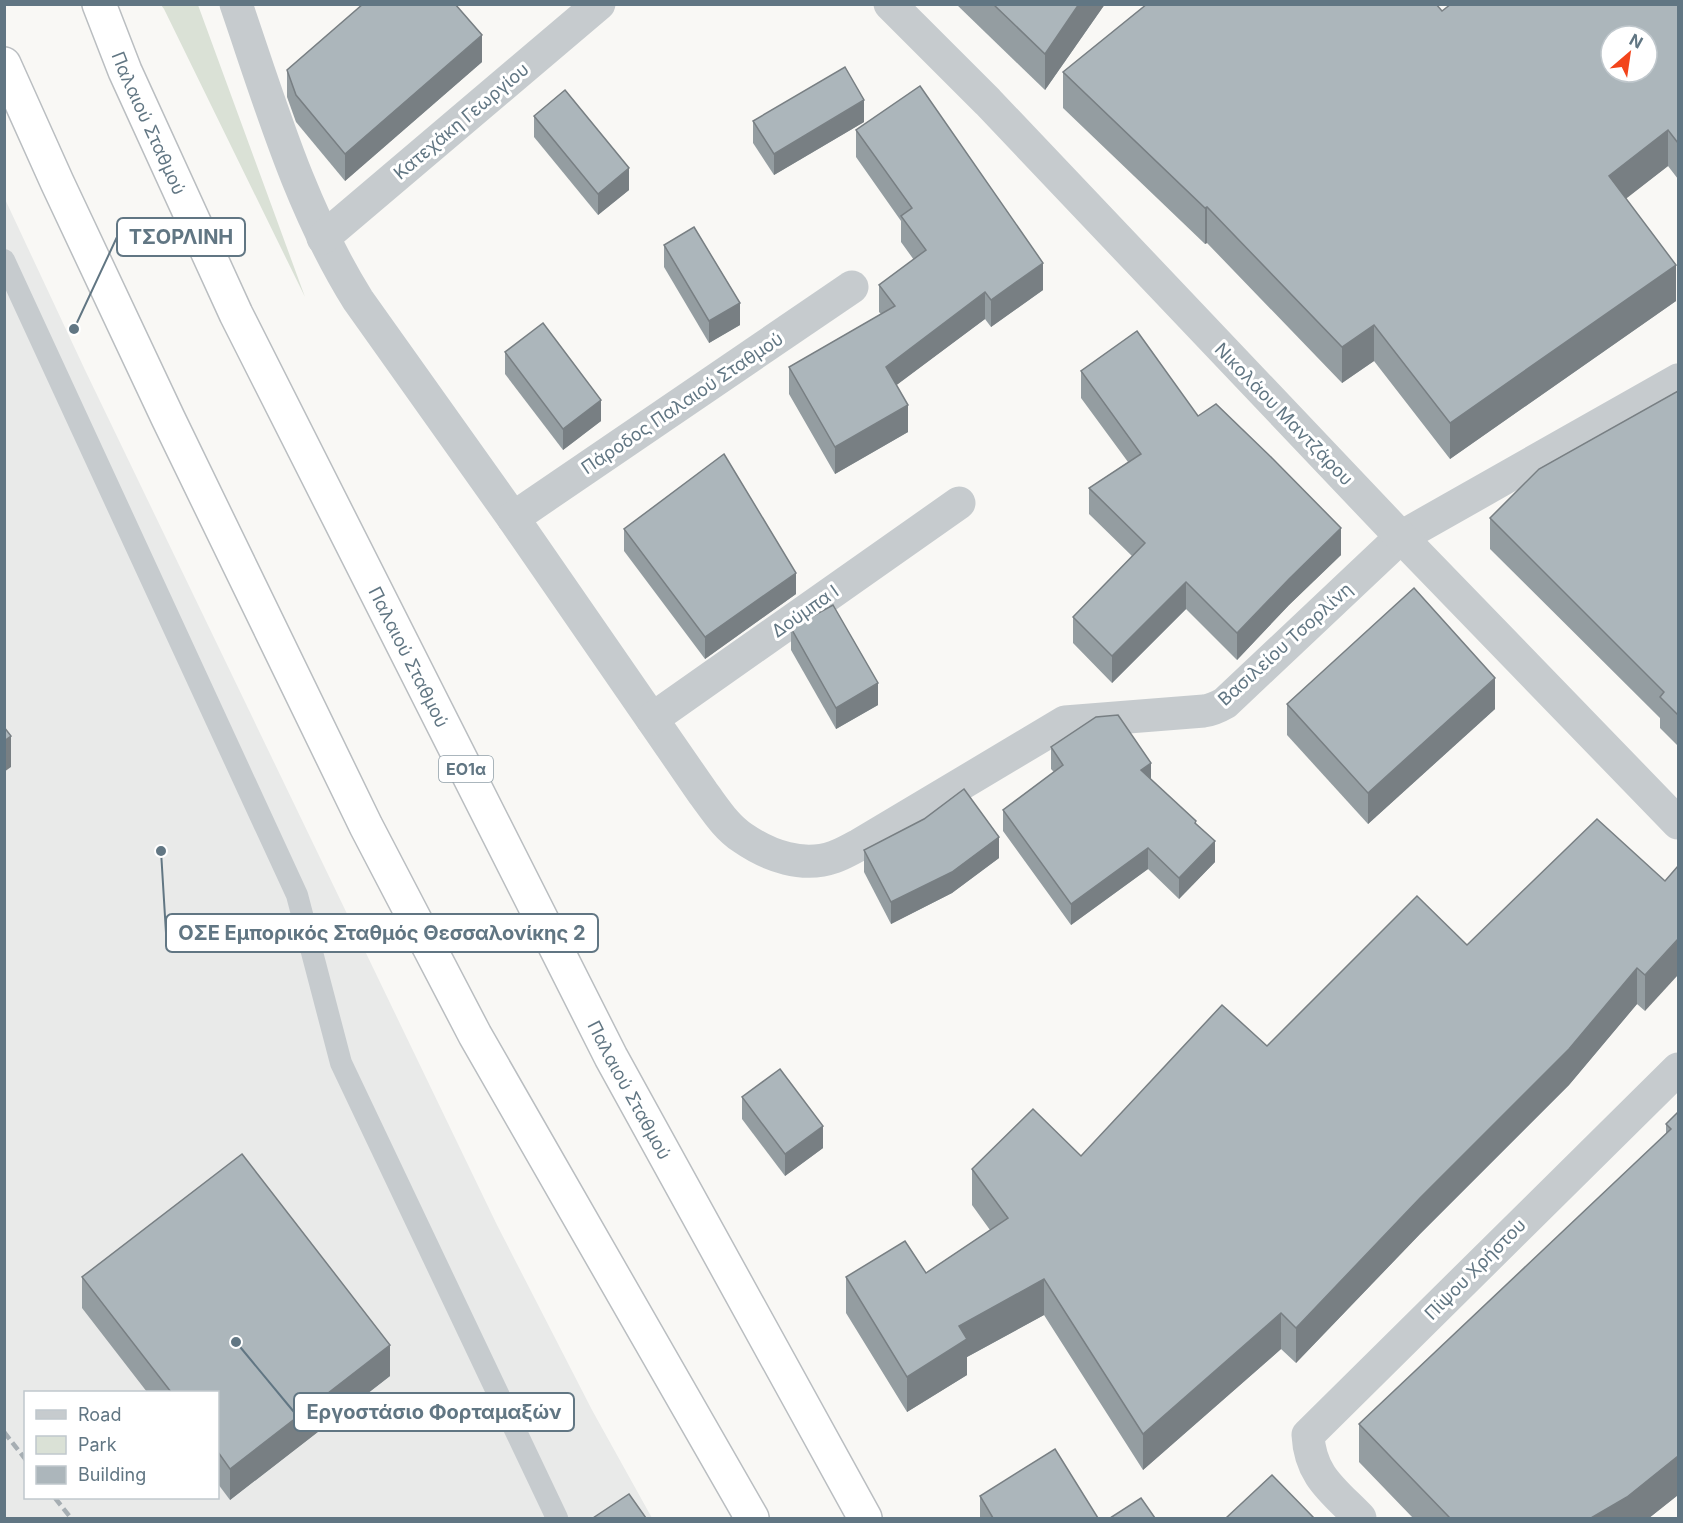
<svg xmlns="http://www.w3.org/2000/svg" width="1683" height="1523" viewBox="0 0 1683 1523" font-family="Inter,sans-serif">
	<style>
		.built { fill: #e9eae9; fill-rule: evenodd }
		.green { fill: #dae1d6 }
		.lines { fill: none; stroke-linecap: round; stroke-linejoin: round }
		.trunk-casing { stroke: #babec1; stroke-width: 36 }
		.service { stroke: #c6cbce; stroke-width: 22 }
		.minor { stroke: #c6cbce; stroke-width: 33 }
		.trunk { stroke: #fff; stroke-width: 33 }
		.rail { stroke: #a6aeb3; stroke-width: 4.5; stroke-dasharray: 9 4.5; stroke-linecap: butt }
		.wall { fill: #949da1 }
		.shaded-wall { fill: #787f83 }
		.building { fill: #acb6bb; stroke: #787f83; stroke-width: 1.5; fill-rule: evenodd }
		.labels { text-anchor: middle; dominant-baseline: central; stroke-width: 6; stroke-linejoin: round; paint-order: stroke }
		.shield { fill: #fff; stroke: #909fa8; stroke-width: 1.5 }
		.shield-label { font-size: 16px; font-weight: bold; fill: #617683 }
		.street-label { font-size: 18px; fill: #617683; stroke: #fff }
		.leader { fill: none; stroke: #617683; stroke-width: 2 }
		.callout-dot { fill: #617683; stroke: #fff; stroke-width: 2 }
		.callout { fill: #fff; stroke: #617683; stroke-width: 2 }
		.callout-label { font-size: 20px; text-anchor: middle; font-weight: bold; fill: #617683 }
	</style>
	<rect width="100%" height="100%" fill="#f9f8f5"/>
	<path class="built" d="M 4,197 L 85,370 L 497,1225 L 592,1410 L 652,1518 L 5,1518 ZM 26,1392 L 218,1392 L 218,1498 L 26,1498 Z"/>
	<polygon class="green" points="161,5 198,5 305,297 164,9"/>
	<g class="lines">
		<defs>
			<g id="trunk">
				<path id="s1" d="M 99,4 L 125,71 L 236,314 L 611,1057 L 865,1518"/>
				<polyline points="4,64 57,182 168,418 366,826 475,1035 752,1518"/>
			</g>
		</defs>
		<use href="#trunk" class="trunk-casing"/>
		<polyline class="service" points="4,260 297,895 341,1063 557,1518"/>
		<g class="minor">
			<path d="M 236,4 C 271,106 301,209 358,300 L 513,518 L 703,793 C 715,809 726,827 743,838 C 769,856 803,868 834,857 C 843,854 851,849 859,845 L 1065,722 L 1204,711 C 1212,710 1218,707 1225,703 L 1401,537 L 1678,380"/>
			<polyline points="890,4 988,102 1401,537 1678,823"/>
			<polyline points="323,238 599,4"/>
			<polyline points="513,518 852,287"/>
			<polyline points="652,719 959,503"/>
			<path d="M 1360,1518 C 1334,1491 1310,1476 1308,1435 L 1678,1069"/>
		</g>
		<use href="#trunk" class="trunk"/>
		<g class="rail">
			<polyline points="4,1432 26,1460"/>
			<polyline points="55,1498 71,1518"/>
		</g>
	</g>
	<g class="wall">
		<polygon points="956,4 1105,4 1045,90"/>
		<polygon points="1678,4 1678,179 1668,166 1626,198 1676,301 1450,459 1374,361 1342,383 1207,243 1205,244 1063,108 1063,72 1442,11"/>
		<polygon points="482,62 345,181 296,122 287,97 287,70"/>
		<polygon points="534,116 629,190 598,215 534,137"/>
		<polygon points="753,121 864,122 774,175 753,143"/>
		<polygon points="856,130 1043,290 991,327 985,319 896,385 908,432 835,474 789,394 789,367 881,314 879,312 879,285 914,260 901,242 901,221 856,157"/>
		<polygon points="664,245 740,325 709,343 664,267"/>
		<polygon points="505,352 601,421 563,450 505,374"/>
		<polygon points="1081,371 1198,416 1341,555 1289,605 1237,660 1186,609 1112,683 1073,643 1073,617 1132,556 1089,514 1089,488 1128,462 1081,398"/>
		<polygon points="1678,391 1678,746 1660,728 1660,718 1490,549 1490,518"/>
		<polygon points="624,529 796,594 705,659 624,551"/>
		<polygon points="791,628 878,705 836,729 791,650"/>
		<polygon points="1287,704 1495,709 1368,824 1287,735"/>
		<polygon points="1051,747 1151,779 1196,824 1215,862 1179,899 1148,869 1071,925 1003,831 1003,810 1054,772 1051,769"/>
		<polygon points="864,850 999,858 952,893 891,924 864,872"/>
		<polygon points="1665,881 1645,1011 1637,1004 1569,1085 1420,1234 1296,1363 1281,1349 1143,1470 1044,1315 967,1357 967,1375 907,1412 846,1313 846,1277 926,1273 990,1230 972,1205 972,1169 1081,1156 1267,1046 1467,945"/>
		<polygon points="742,1097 823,1148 785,1176 742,1119"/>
		<polygon points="1678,1112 1678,1495 1649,1518 1413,1518 1359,1462 1359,1424 1666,1134 1666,1124"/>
		<polygon points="82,1277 390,1376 230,1500 218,1484 218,1392 147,1392 82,1308"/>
		<polygon points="980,1496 1098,1518 980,1518"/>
	</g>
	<g class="shaded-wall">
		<polygon points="1079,4 1105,4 1045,90 1045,54"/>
		<polygon points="482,35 482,62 345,181 345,154"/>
		<polygon points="864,100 864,122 774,175 774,154"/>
		<polygon points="1668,130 1668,166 1609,212 1609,176"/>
		<polygon points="629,168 629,190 598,215 598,194"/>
		<polygon points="1207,207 1207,243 1205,244 1205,208"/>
		<polygon points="1043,263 1043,290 991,327 991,300"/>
		<polygon points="1676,265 1676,301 1450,459 1450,423"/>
		<polygon points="985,292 985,319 886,393 886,367"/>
		<polygon points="740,303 740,325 709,343 709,321"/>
		<polygon points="1374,325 1374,361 1342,383 1342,347"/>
		<polygon points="601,400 601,421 563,450 563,429"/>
		<polygon points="908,405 908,432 835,474 835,447"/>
		<polygon points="1341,528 1341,555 1289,605 1237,660 1237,633 1289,579"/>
		<polygon points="796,573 796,594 705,659 705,637"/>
		<polygon points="1186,582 1186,609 1112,683 1112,656"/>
		<polygon points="1495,678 1495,709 1368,824 1368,793"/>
		<polygon points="878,683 878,705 836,729 836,708"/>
		<polygon points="11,736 11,767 4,772 4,741"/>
		<polygon points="1151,763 1151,785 1141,770"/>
		<polygon points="999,837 999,858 952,893 891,924 891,902"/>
		<polygon points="1215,841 1215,862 1179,899 1179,878"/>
		<polygon points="1148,848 1148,869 1071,925 1071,904"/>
		<polygon points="1678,939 1678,975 1645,1011 1645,975"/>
		<polygon points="1637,968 1637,1004 1569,1085 1420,1234 1296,1363 1296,1328"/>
		<polygon points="823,1126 823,1148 785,1176 785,1154"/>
		<polygon points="1044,1279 1044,1315 967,1357 967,1375 907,1412 907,1377 959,1326"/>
		<polygon points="1281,1313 1281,1349 1143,1470 1143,1434"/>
		<polygon points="390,1345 390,1376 230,1500 230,1469"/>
		<polygon points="1678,1456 1678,1495 1649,1518 1591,1518"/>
	</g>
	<g class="building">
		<polygon points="363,4 455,4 482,35 345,154 296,95 287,70"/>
		<polygon points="993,4 1079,4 1045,54"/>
		<path d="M 1147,4 L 1436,4 L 1442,11 L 1451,4 L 1678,4 L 1678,143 L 1668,130 L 1609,176 L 1676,265 L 1450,423 L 1374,325 L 1342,347 L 1207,207 L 1205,208 L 1063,72 ZM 1611,36 L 1647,36 L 1647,72 L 1611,72 Z"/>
		<polygon points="845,67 864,100 774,154 753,121"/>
		<polygon points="920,86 1043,263 991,300 985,292 886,367 908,405 835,447 789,367 895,306 879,285 926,250 901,216 912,208 856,130"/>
		<polygon points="565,90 629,168 598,194 534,116"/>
		<polygon points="694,227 740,303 709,321 664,245"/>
		<polygon points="543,323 601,400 563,429 505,352"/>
		<polygon points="1137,331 1198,416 1216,404 1273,459 1341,528 1289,579 1237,633 1186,582 1112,656 1073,617 1145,543 1089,488 1141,454 1081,371"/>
		<polygon points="1678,391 1678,715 1660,697 1664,692 1490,518 1539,469"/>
		<polygon points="724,454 796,573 705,637 624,529"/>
		<polygon points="1414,588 1495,678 1368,793 1287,704"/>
		<polygon points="833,605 878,683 836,708 791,628"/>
		<polygon points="1118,715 1151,763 1141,770 1196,821 1195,823 1215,841 1179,878 1148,848 1071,904 1003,810 1063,765 1051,747 1096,717"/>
		<polygon points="4,727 11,736 4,741"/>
		<polygon points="964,789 999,837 952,872 891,902 864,850 924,819"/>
		<polygon points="1597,819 1665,881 1678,866 1678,939 1645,975 1637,968 1569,1049 1420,1198 1296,1328 1281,1313 1143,1434 1044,1279 959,1326 967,1339 907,1377 846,1277 905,1241 926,1273 1008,1218 972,1169 1033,1109 1081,1156 1222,1005 1267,1046 1417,896 1467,945"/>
		<polygon points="780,1069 823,1126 785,1154 742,1097"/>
		<polygon points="1678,1112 1678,1456 1627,1497 1591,1518 1450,1518 1359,1424 1671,1129 1666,1124"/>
		<polygon points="242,1154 390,1345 230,1469 218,1452 218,1392 171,1392 82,1277"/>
		<polygon points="1055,1449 1098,1518 993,1518 980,1496"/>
		<polygon points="1272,1475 1314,1518 1226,1518"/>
		<polygon points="629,1494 646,1518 593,1518"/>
		<polygon points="1141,1498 1155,1518 1110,1518"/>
	</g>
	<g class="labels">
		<rect class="shield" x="439" y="756" width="54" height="26" rx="4.5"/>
		<g class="shield-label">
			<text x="466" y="769">ΕΟ1α</text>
		</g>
		<g class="street-label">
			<text transform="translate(461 121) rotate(-40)">Κατεχάκη Γεωργίου</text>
			<text stroke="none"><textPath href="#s1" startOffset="129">Παλαιού Σταθμού</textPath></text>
			<text transform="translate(682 403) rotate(-34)">Πάροδος Παλαιού Σταθμού</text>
			<text transform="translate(1284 414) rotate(46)">Νικολάου Μαντζάρου</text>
			<text transform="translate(805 611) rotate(-35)">Δούμπα Ι</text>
			<text transform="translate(1285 644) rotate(-42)">Βασιλείου Τσορλίνη</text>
			<text stroke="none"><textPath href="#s1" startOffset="723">Παλαιού Σταθμού</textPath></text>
			<text stroke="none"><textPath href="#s1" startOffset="1209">Παλαιού Σταθμού</textPath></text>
			<text transform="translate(1475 1269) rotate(-45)">Πίψου Χρήστου</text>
		</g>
	</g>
	<path class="leader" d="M74 329L117 237M161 851L166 933M236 1342L294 1412"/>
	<g class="callout-dot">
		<circle cx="74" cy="329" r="6"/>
		<circle cx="161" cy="851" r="6"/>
		<circle cx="236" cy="1342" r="6"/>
	</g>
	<g class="callout">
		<rect x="117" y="218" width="128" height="38" rx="6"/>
		<rect x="166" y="914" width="432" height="38" rx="6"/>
		<rect x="294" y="1393" width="280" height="38" rx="6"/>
	</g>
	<g class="callout-label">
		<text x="181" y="244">ΤΣΟΡΛΙΝΗ</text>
		<text x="382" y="940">ΟΣΕ Εμπορικός Σταθμός Θεσσαλονίκης 2</text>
		<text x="434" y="1419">Εργοστάσιο Φορταμαξών</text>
	</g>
	<rect width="1683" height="1523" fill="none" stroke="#617683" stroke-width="12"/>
	<rect x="24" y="1391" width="195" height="108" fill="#ffffff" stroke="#c0c8cd" stroke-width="1.5"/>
	<rect x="36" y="1410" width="30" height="9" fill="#c6cbce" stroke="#c0c8cd" stroke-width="1.5"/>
	<text x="78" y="1421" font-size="18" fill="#617683">Road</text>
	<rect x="36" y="1436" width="30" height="18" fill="#dae1d6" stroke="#c0c8cd" stroke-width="1.5"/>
	<text x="78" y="1451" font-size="18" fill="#617683">Park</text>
	<rect x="36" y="1466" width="30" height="18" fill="#acb6bb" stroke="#c0c8cd" stroke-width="1.5"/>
	<text x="78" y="1481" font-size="18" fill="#617683">Building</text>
	<g transform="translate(1629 54) rotate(29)"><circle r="28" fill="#ffffff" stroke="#c0c8cd" stroke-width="1.5"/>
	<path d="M0-4.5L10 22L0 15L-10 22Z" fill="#f3441b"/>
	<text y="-9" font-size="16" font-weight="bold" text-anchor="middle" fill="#617683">N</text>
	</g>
</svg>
